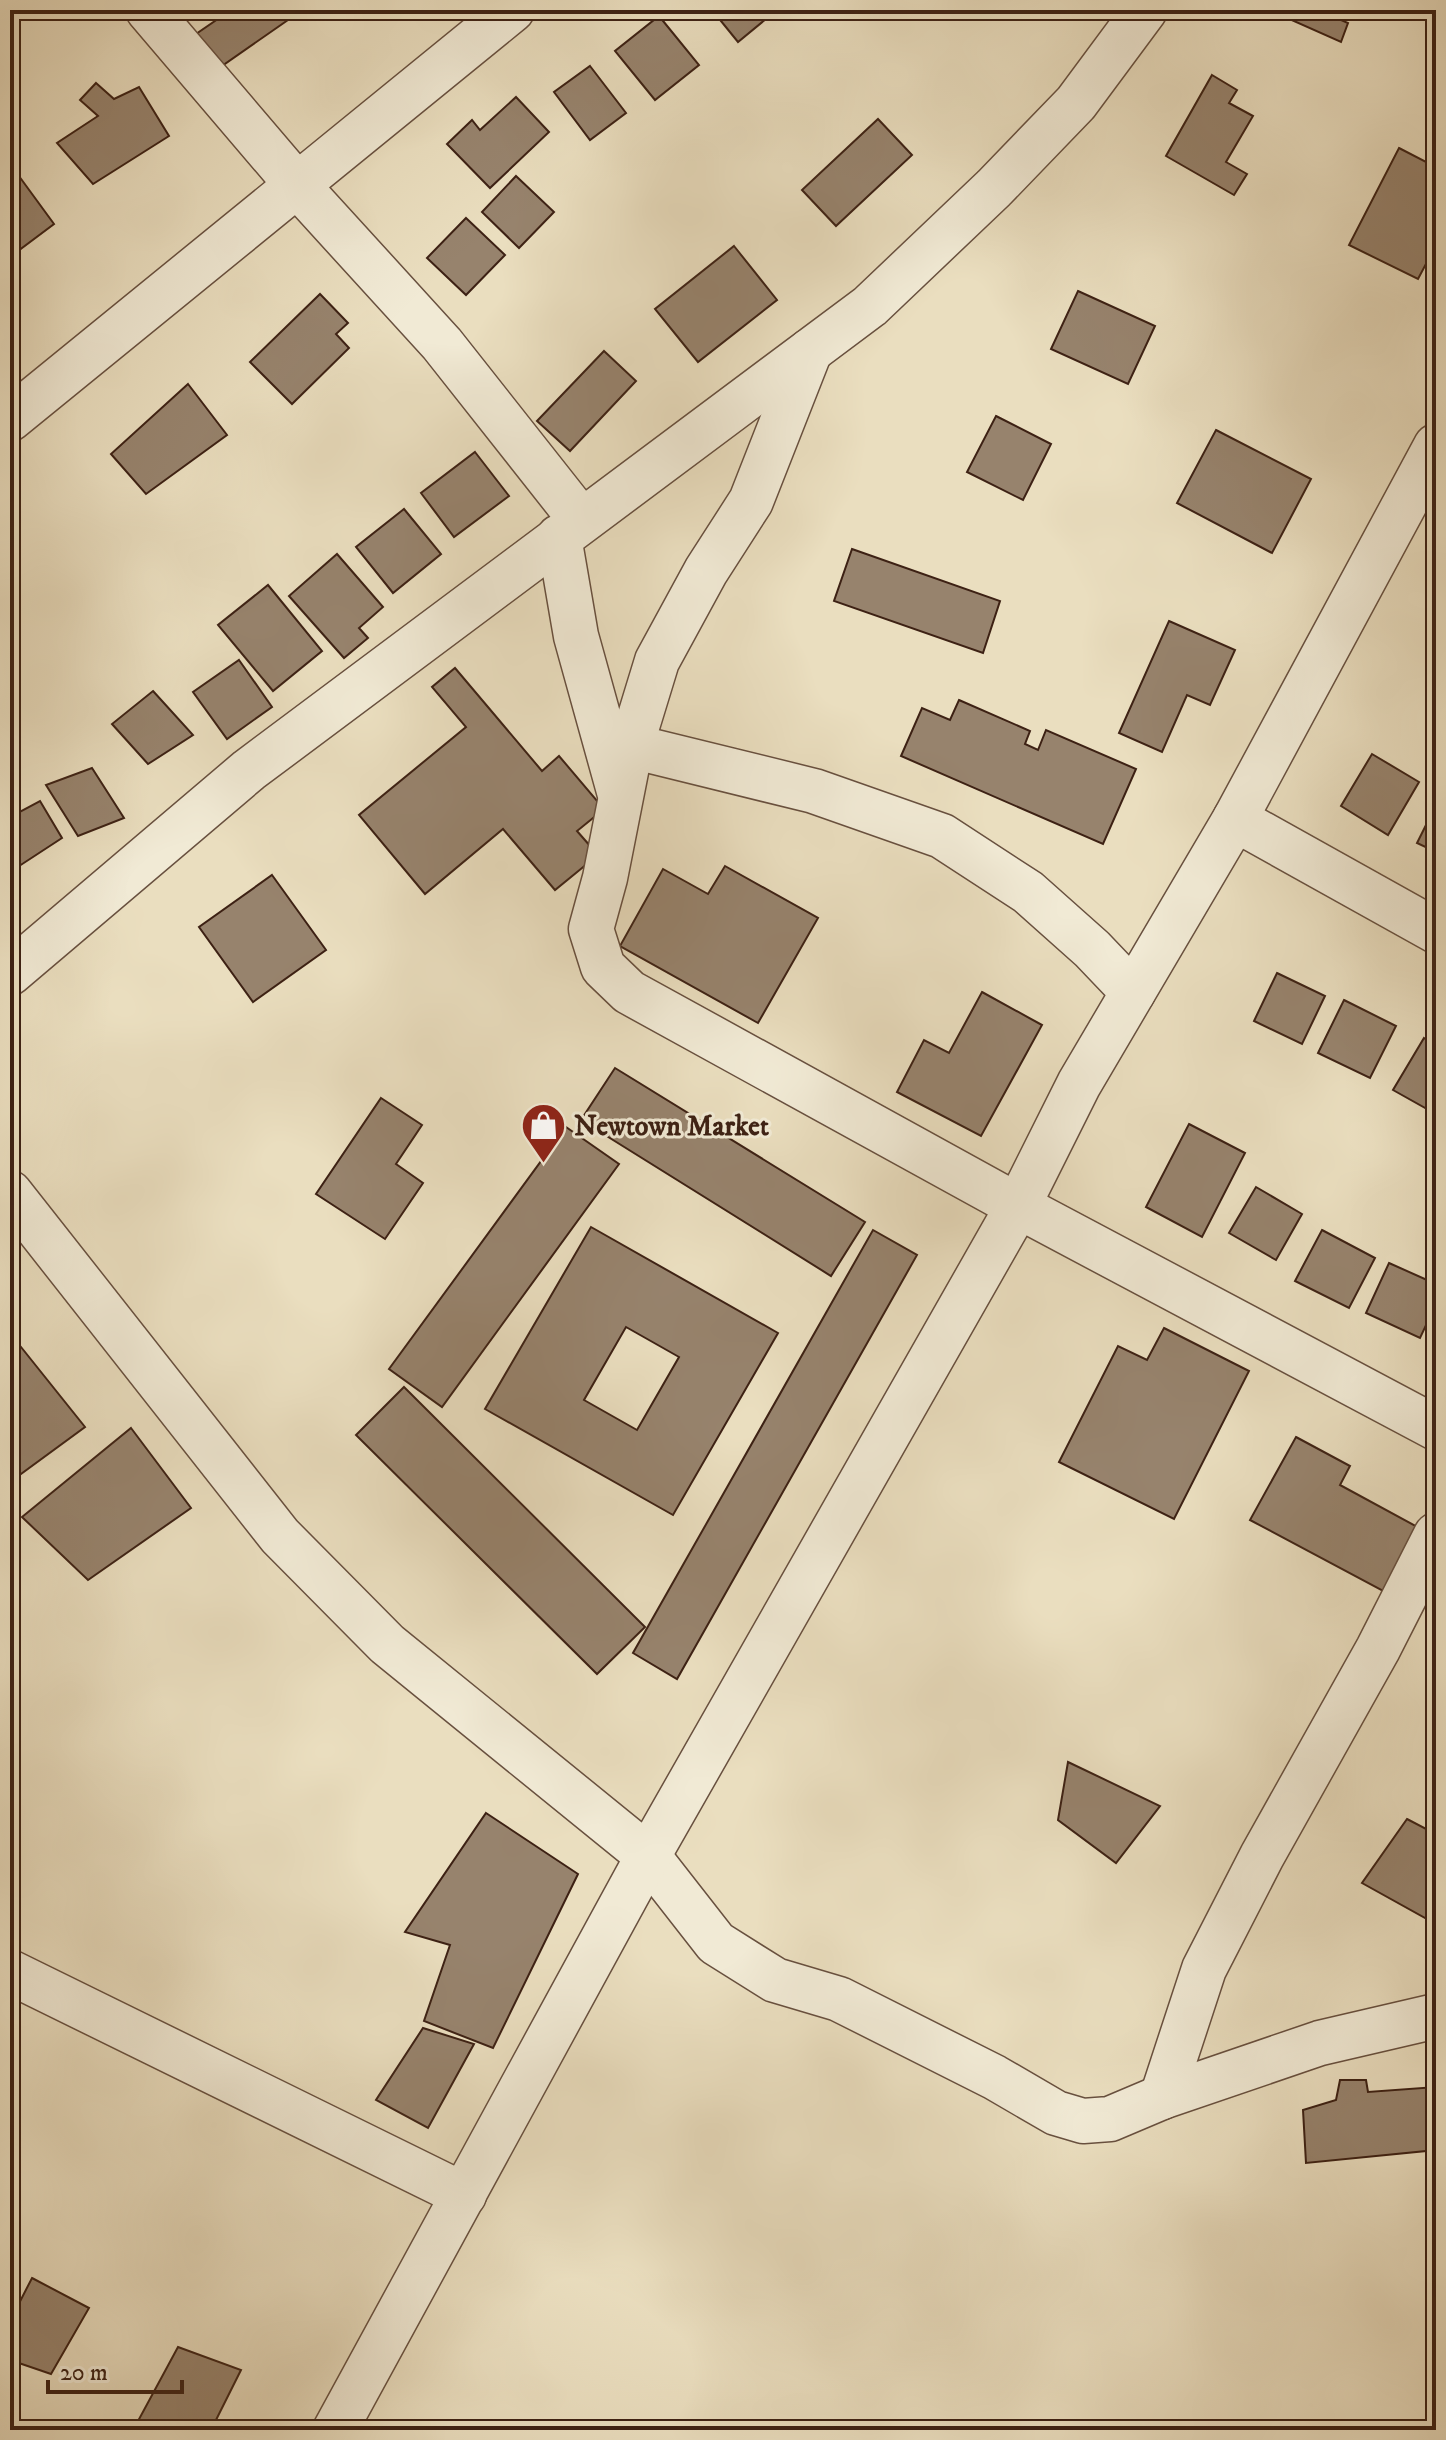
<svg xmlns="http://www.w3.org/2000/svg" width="1446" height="2440" viewBox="0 0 1446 2440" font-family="'IM FELL DW Pica',serif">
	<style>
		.building { fill: #97836d; stroke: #3d2114; stroke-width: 2; fill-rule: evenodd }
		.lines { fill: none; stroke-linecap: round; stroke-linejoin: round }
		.minor-casing { stroke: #68503f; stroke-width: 47 }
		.minor { stroke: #f1ead5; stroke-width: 44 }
		.labels { text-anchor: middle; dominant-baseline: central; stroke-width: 6; stroke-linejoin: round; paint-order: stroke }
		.poi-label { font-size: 28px; font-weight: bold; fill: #3d2114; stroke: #f1ead5; text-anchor: start }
	</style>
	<rect width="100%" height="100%" fill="#eadebf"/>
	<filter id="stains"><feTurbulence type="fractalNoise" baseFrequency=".0025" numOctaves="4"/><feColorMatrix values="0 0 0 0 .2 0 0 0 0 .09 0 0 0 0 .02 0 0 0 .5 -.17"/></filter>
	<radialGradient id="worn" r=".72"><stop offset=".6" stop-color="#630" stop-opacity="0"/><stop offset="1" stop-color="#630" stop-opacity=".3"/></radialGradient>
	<g class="building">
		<polygon points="231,10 296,10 298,13 219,68 196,34"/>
		<polygon points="712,10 777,10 738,42"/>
		<polygon points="1269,10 1326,10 1325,13 1348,23 1341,42"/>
		<polygon points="659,16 699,65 655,100 615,51"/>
		<polygon points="590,66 626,113 590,140 554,92"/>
		<polygon points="1212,75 1237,90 1229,103 1253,116 1226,162 1247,174 1234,195 1166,156"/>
		<polygon points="96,83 114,99 139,87 169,136 93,184 57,143 98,116 80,100"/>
		<polygon points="516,97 549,132 490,188 447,144 472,120 480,130"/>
		<polygon points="878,119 912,155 836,226 802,190"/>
		<polygon points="1399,148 1436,167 1436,245 1418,279 1349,245"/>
		<polygon points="16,172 54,224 10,257 10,178"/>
		<polygon points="516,176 554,212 519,248 482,212"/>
		<polygon points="466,218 505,255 466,295 427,258"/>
		<polygon points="734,246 777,300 698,362 655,309"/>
		<polygon points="1078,291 1155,326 1128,384 1051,349"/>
		<polygon points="320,294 348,323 336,334 349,348 292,404 250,362"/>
		<polygon points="604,351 636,381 570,451 537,421"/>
		<polygon points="188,384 227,435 146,494 111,454"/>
		<polygon points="996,416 1051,444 1023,500 967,472"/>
		<polygon points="1216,430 1311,479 1272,553 1177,503"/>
		<polygon points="475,452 509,496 454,537 421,493"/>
		<polygon points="404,509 441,554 393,593 356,547"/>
		<polygon points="852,549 1000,601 983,653 834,601"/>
		<polygon points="337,554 383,607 359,628 368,638 344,658 289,596"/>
		<polygon points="268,585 322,651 273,691 218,625"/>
		<polygon points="1169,621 1235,650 1210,705 1187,695 1162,752 1119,733"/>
		<polygon points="239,660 272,707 227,739 193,692"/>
		<polygon points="455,668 542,771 559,756 604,809 577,831 598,855 555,890 503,829 425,894 359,815 466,727 432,687"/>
		<polygon points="153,691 193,735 148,764 112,724"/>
		<polygon points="959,700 1030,731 1025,744 1038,750 1046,730 1136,769 1103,844 901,756 922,708 950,720"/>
		<polygon points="1372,754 1419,782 1388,835 1341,806"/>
		<polygon points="92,768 124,818 78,836 46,785"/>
		<polygon points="40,801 62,838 10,872 10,817"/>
		<polygon points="1436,805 1436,852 1417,843"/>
		<polygon points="725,866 818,918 758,1023 620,946 663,869 708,894"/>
		<polygon points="272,875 326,950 253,1002 199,927"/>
		<polygon points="1277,973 1325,996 1302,1044 1254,1021"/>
		<polygon points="982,992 1042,1025 981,1136 897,1092 924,1040 949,1053"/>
		<polygon points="1344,1000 1396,1026 1370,1078 1318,1053"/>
		<polygon points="1424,1038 1436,1046 1436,1114 1393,1090"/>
		<polygon points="615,1068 865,1222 831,1276 581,1120"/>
		<polygon points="381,1098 422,1125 396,1164 423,1183 385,1239 316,1194"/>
		<polygon points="1189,1124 1245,1153 1202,1237 1146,1207"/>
		<polygon points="566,1127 619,1164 442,1407 389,1369"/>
		<polygon points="1256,1187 1302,1214 1276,1260 1229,1233"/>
		<path d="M 591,1227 L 778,1333 L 673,1515 L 485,1409 ZM 626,1327 L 679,1357 L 637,1430 L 584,1400 Z"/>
		<polygon points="873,1230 917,1255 677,1679 633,1653"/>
		<polygon points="1322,1230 1375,1258 1349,1308 1295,1281"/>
		<polygon points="1389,1263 1436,1284 1436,1304 1420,1338 1366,1313"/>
		<polygon points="1164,1328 1249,1371 1174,1519 1059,1462 1118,1346 1147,1360"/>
		<polygon points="17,1342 85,1427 10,1482 10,1347"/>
		<polygon points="404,1387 645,1627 597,1674 356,1435"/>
		<polygon points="131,1428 191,1508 88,1580 22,1517"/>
		<polygon points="1296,1437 1350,1466 1340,1485 1434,1536 1400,1600 1250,1520"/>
		<polygon points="1068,1762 1160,1806 1116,1863 1058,1820"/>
		<polygon points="486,1813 578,1874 493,2048 424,2021 450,1945 405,1932"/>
		<polygon points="1407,1819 1436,1834 1436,1924 1362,1883"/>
		<polygon points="423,2028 474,2044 428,2128 376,2100"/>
		<polygon points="1340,2080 1366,2080 1368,2092 1436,2087 1436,2150 1306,2163 1303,2110 1336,2100"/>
		<polygon points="32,2278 89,2308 51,2374 10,2360 10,2321"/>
		<polygon points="178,2347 241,2370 211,2430 174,2430 138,2421"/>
	</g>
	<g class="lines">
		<defs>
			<g id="minor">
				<polyline points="148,10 298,186 442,344 581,520"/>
				<polyline points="810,351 751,501 706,571 657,661 631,746 605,878 591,929 603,967 629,992 1018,1206 1436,1428"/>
				<polyline points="10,419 512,10"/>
				<polyline points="559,537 576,636 619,791"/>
				<polyline points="631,746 814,791 942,836 1028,892 1092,949 1133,992"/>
				<polyline points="1235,819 1436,931"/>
				<polyline points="10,973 249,770 870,306 994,188 1076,103 1145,10"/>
				<polyline points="10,1193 280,1536 387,1644 648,1856 716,1943 775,1980 839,1999 994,2077 1056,2113 1083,2121 1110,2119 1162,2097 1320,2043 1436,2016"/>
				<polyline points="10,1972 464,2195"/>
				<polyline points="1162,2097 1204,1969 1262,1856 1378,1649 1436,1535"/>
				<polyline points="335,2430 648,1856 1018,1206 1079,1084 1235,819 1436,446"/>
			</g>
		</defs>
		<use href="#minor" class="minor-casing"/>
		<use href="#minor" class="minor"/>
	</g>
	<defs>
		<symbol id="shop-pin" viewBox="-11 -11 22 30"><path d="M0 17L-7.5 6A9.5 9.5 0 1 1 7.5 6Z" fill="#8f2418" stroke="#f1ead5"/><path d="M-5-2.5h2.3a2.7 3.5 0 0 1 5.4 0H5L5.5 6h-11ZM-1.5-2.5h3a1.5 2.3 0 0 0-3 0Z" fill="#fff"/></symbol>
	</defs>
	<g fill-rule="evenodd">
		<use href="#shop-pin" x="518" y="1100" width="51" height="69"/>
	</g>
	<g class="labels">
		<g class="poi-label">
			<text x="574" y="1126">Newtown Market</text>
		</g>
	</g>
	<rect width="1446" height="2440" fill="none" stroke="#eadebf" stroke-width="40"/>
	<rect x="12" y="12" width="1422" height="2416" fill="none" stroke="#3d2114" stroke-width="4"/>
	<rect x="20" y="20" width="1406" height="2400" fill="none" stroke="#3d2114" stroke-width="2"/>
	<path d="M48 2380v12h134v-12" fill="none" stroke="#3d2114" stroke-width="4"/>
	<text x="60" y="2380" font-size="24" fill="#3d2114" stroke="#f1ead5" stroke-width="6" paint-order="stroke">20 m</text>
	<rect width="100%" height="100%" filter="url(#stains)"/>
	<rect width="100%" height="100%" fill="url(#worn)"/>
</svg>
